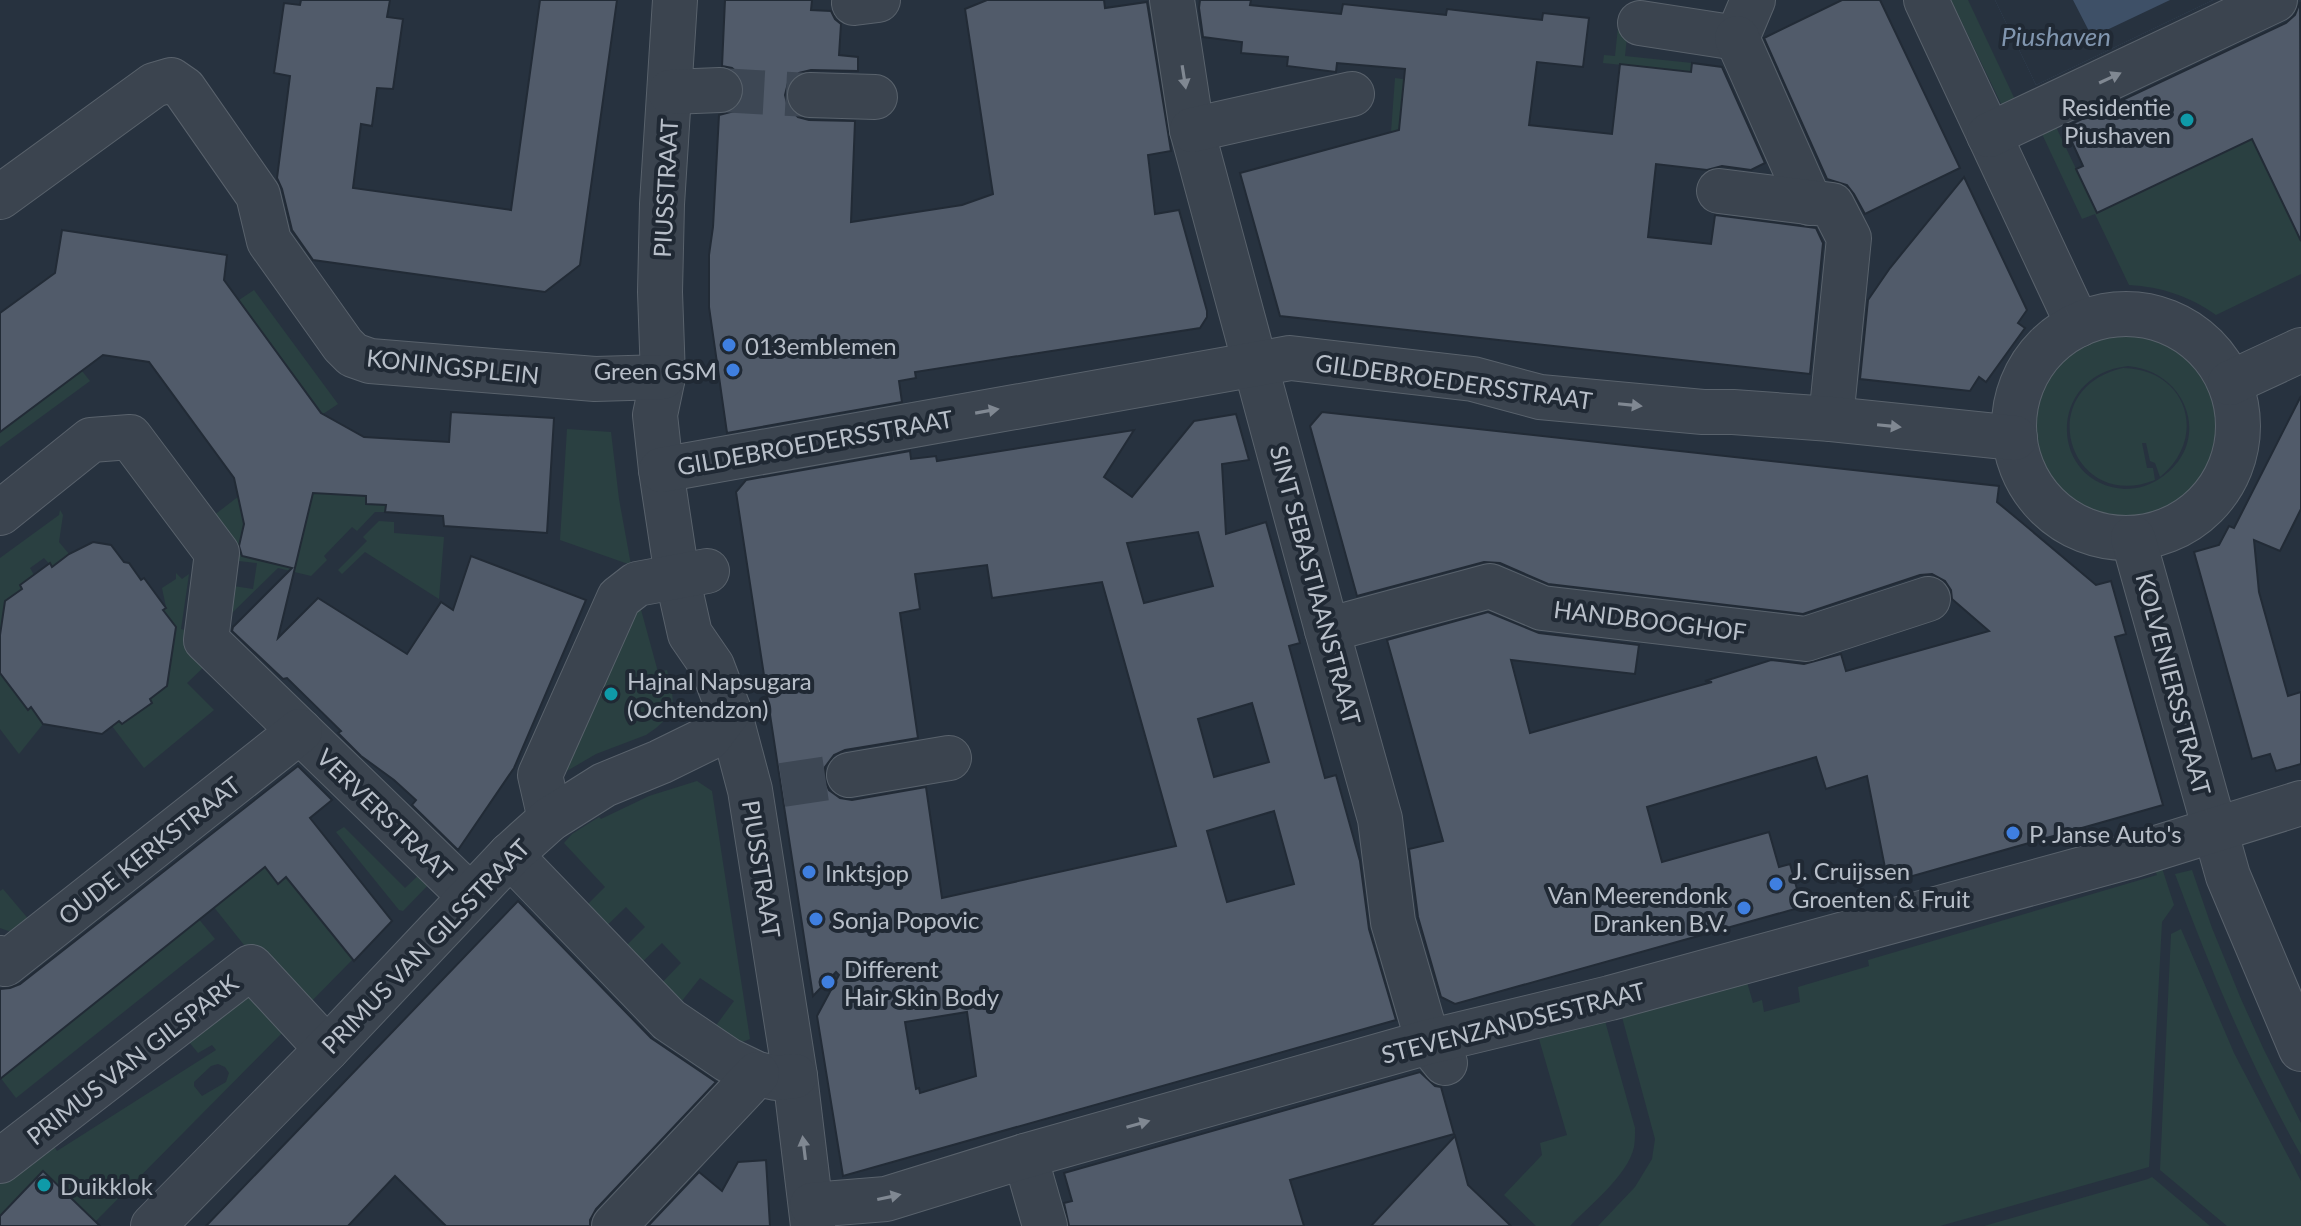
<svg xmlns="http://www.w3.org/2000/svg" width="2301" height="1226" viewBox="0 0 2301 1226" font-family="Lato,sans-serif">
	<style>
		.green { fill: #2a4041; fill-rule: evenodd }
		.water { fill: #3e5067 }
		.pier { fill: #27323f }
		.building { fill: #515b6a; stroke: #222b36; stroke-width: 2; fill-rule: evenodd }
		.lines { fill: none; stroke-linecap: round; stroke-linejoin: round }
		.minor-tunnel { stroke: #3d4754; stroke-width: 44; stroke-dasharray: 44 22; stroke-linecap: butt }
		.minor-casing { stroke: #59626c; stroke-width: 46 }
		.minor { stroke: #3b444f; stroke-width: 44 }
		.oneway { fill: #808892 }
		.culture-dot { fill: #0f9aa8; stroke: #202934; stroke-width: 3 }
		.shop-dot { fill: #3f7fe0; stroke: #202934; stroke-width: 3 }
		.labels { text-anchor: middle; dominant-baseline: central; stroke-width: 8; stroke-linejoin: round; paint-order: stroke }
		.poi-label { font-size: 24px; fill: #b8bfc9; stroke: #202934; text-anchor: start }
		.street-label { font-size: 24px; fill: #b8bfc9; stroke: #202934 }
		.water-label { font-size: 26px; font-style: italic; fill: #8196af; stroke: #202934 }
	</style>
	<rect width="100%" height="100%" fill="#27323f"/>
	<g class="green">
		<polygon points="1951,0 1968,0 2018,106 2005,112"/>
		<polygon points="1618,27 1628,28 1625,56 1692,63 1691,72 1603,63 1604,55 1615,56"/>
		<polygon points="1395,78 1409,80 1403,91 1399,130 1391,132"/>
		<path d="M 2058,125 L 2057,129 L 2097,213 L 2252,139 L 2301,241 L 2301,274 L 2216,315 C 2189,296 2162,287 2129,285 L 2095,214 L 2082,219 L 2042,134 Z"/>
		<polygon points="254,290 338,404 323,414 239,300"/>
		<path d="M 2131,329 C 2270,342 2248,536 2119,525 C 2018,517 1996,376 2089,337 C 2103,332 2117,330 2131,329 ZM 2128,366 C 2190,372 2213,445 2159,479 C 2150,485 2139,489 2125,489 C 2049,485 2045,375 2128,366 Z"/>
		<path d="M 2123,368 C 2187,369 2209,437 2160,477 L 2155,463 L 2150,461 L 2146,443 L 2142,443 L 2147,468 L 2153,468 L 2155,480 C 2070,514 2030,389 2123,368 Z"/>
		<polygon points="82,371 90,381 0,447 0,432"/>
		<polygon points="567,429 611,432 619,499 631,565 560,540"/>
		<polygon points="313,493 366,496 367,504 386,505 385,512 375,512 357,531 352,527 324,556 327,560 311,576 278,568 232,613 228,612 227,585 253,589 257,563 230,560 213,516 239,496 244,525 237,554 294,568"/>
		<polygon points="60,510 63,515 59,542 69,554 52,567 44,558 30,568 34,575 22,589 5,601 0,635 0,558 59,515"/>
		<polygon points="379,521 394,522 394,533 444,537 439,599 365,552 342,574 338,570 367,541 363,537"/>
		<polygon points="176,573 182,579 189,574 181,629 192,632 207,664 187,683 214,710 144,768 112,726 120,721 122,724 152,703 149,699 167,686 176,627 163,610 166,607 162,588 176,579"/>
		<polygon points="631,606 640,606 658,672 667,670 672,690 673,705 668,708 665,720 656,728 646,735 596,754 560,775"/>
		<polygon points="0,666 6,680 27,709 31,707 43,724 19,754 0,729"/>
		<polygon points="697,781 712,791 750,1039 737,1044 712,1031 734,1001 700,978 681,1002 656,989 681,963 662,943 636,968 620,952 645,927 626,907 599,933 579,913 605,887 564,843 572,834 599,817 601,819 649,796"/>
		<polygon points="344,827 405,888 423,871 431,882 403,911 399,910 336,832"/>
		<polygon points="327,840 276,882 278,884 286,877 353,959 299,1014 213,906 286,848"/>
		<polygon points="2161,865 2174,905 2162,922 2149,1167 1940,1226 1598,1226 1635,1187 1652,1159 1655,1139 1622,1017 1747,982 1753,1003 1762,1000 1764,1012 1800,1002 1798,987 1869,966 1868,960 2157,875 2153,867"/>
		<path d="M 2192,870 L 2212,928 L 2241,999 L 2264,1050 L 2301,1123 L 2301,1155 C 2250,1065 2211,971 2175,874 Z"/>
		<polygon points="3,889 30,921 11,932 0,928 0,891"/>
		<polygon points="193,912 215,939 16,1098 0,1077"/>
		<polygon points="2181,929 2234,1053 2301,1181 2301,1226 2227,1226 2160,1170 2171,934"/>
		<path d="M 246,978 L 287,1028 L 91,1226 L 0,1226 L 0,1174 L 54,1146 L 57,1151 L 216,1050 L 212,1045 L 198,1053 L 180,1031 ZM 218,1064 L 225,1067 L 229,1073 L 226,1082 L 202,1096 L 194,1086 L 194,1082 L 211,1066 Z"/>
		<path d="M 1605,1021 L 1635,1128 C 1635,1134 1635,1141 1634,1147 C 1628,1175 1590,1205 1570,1226 L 1536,1226 L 1504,1195 L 1542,1155 L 1540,1143 L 1567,1135 L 1539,1039 Z"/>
		<polygon points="2152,1177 2210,1226 1984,1226 2148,1179"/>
	</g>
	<polygon class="water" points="1995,0 2213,0 2036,85"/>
	<polygon class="pier" points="1995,0 2073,0 2092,37 2170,0 2213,0 2036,85"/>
	<g class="building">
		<polygon points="301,0 390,0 387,17 403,19 393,89 377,88 372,126 361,124 353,188 511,210 540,0 617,0 580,265 545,292 313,260 292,230 282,189 277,178 290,76 274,73 284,3 300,5"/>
		<polygon points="725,0 812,0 811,10 831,11 835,19 841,24 839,55 858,57 858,71 811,70 799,73 788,83 785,95 788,107 798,117 809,120 855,121 851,222 962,205 993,194 965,9 987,0 1104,0 1105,8 1147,2 1171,151 1148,155 1155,214 1179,210 1207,311 1207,317 1200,328 915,372 916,378 899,381 902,402 727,433 709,307 709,255 713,227 719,115 734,111 742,102 745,90 741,76 732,68 722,66"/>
		<polygon points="1200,0 1251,0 1250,5 1341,14 1343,4 1446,15 1447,9 1542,20 1543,13 1589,18 1583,67 1537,62 1529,125 1612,134 1620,64 1691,72 1692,63 1722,67 1765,163 1751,170 1722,166 1707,170 1656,164 1648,237 1711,244 1715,215 1816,228 1823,243 1810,374 1280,316 1240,173 1399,130 1405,69 1337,63 1336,72 1287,66 1288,57 1241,53 1242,42 1203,37 1199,8"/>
		<polygon points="1842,0 1880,0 1960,168 1865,214 1854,194 1847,185 1827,179 1764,38"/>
		<polygon points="2300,2 2301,241 2252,139 2097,213 2076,169 2083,166 2065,127 2286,23 2295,15"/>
		<polygon points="1964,177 2027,310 2018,323 2025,328 1986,382 1979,377 1970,391 1860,379 1868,300 1890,268"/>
		<polygon points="62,230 227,255 224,280 321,413 364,437 449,442 451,412 554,418 547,533 444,526 443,516 385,512 386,505 366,504 366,496 313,493 278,638 318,598 407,654 441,602 453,610 471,556 586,600 514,768 458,850 412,805 416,800 394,780 361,756 338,733 341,731 287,678 283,679 232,631 233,627 292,568 242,556 239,546 244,524 234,478 149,362 103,355 0,432 0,313 55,273"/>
		<polygon points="2301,396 2301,509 2280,551 2254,540 2259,592 2288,696 2301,692 2301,764 2276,771 2270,754 2252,759 2194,552 2219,545 2229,526 2234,528"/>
		<polygon points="1322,412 1999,486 1997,502 2020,521 2096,585 2111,581 2126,634 2115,637 2163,805 1888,883 1867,776 1826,789 1816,757 1647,807 1662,862 1769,832 1779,867 1790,864 1802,907 1455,1004 1441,997 1418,917 1409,849 1443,841 1387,640 1488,612 1539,633 1639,645 1635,674 1511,660 1530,733 1712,682 1705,681 1771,660 1804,664 1841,654 1846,671 1989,631 1952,599 1951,590 1945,581 1932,574 1920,575 1803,614 1548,584 1500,563 1484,562 1357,596 1310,426"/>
		<path d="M 1236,414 L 1249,460 L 1222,464 L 1226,534 L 1266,522 L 1300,643 L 1289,646 L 1325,778 L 1336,775 L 1360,861 L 1369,929 L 1396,1020 L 843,1176 L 817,1016 L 839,975 L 836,972 L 813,996 L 736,492 L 746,480 L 910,451 L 911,459 L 936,456 L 937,461 L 1134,430 L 1104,477 L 1132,497 L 1194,421 ZM 1198,532 L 1213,586 L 1144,603 L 1127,543 ZM 987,565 L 992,598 L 1102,582 L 1176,846 L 942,898 L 926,787 L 852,800 L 840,798 L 829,790 L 825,780 L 825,767 L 834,755 L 845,750 L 918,738 L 900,613 L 920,609 L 915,574 ZM 1252,703 L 1269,762 L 1214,777 L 1198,719 ZM 1274,811 L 1294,884 L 1227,902 L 1207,831 ZM 967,1012 L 976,1076 L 920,1093 L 919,1088 L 916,1089 L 905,1022 Z"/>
		<polygon points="93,542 111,545 124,562 129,563 141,580 144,578 166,608 163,610 176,627 167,686 150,699 152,703 122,724 119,721 102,734 43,724 31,707 28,710 0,673 0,635 5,601 22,589 20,585 50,563 52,567 69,554"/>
		<polygon points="298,766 332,800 310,818 392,921 354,961 286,877 278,884 265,867 0,1079 0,989 10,988 20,984"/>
		<polygon points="518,901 651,1038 716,1082 596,1209 590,1220 590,1226 446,1226 395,1176 348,1226 206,1226"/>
		<polygon points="1420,1072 1435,1086 1441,1087 1454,1134 1290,1180 1304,1226 1069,1226 1064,1203 1072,1201 1064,1173"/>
		<polygon points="1455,1136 1468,1185 1511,1226 1371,1226"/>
		<polygon points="766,1160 770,1226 648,1226 699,1172 722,1191 738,1162"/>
		<polygon points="43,1171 100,1226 0,1226 0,1216"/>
	</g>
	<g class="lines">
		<g class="minor-tunnel">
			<polyline points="720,90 810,95"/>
			<polyline points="782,785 849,775"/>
		</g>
		<defs>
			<g id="minor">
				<polyline points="675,0 662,204 660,292 663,377 655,415 661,470 677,576 690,634 712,666 729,711 750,790 795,1076 813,1226"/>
				<polyline points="1172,0 1192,130 1327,630 1380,819 1393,922 1428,1042 1445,1063"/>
				<polyline points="1926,0 2078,325"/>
				<polyline points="854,3 878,0"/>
				<polyline points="1640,23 1737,38 1753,0"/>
				<polyline points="1737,38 1810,203"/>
				<polyline points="670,92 720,90"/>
				<polyline points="810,95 875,97"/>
				<polyline points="1192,130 1352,94"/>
				<polyline points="1989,135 2275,0"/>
				<polyline points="1719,191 1832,205 1849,238 1831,419"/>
				<polyline points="0,197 154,85 171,80 184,89 258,195 269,241 343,345 353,355 370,361 595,379 663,377"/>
				<circle cx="2126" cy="426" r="112"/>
				<polyline points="2230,383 2301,350"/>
				<polyline points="661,470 1290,358 1473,379 1540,397 1703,412 1733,412 1831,419 2015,438"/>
				<polyline points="0,513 91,440 130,437 217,553 206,640 470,896"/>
				<polyline points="2133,538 2228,876 2301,1049"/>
				<polyline points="1327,630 1490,586 1542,608 1806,639 1928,599"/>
				<polyline points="849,775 949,758"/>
				<polyline points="550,819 540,775 619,598 637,584 707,571"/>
				<polyline points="510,855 669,1020 728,1060 757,1074 776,1078 795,1076"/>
				<polyline points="0,958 5,964 300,731"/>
				<polyline points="1025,1156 1045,1226"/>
				<polyline points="0,1161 251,967 327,1049"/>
				<polyline points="812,1205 886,1199 1025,1156 1428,1042 1610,998 2134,855 2301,803"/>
				<polyline points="153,1226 327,1049 510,855 550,819 604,785 660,762 709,738 729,711"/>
				<polyline points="614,1226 757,1074"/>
			</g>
		</defs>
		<use href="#minor" class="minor-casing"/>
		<use href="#minor" class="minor"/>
	</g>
	<defs><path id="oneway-solid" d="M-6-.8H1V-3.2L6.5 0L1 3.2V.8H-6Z" transform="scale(2)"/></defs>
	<g class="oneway">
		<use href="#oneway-solid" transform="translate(1184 77) rotate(81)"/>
		<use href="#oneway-solid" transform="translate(2110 78) rotate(-25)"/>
		<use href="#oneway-solid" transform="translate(1630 405) rotate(6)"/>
		<use href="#oneway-solid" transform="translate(987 411) rotate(-10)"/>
		<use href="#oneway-solid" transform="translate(1889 426) rotate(6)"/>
		<use href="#oneway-solid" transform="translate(1138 1124) rotate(-16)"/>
		<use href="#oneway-solid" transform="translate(804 1148) rotate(-97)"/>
		<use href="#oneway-solid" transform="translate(889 1197) rotate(-12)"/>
	</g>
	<g class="culture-dot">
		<circle cx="2187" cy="120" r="8"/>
		<circle cx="611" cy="694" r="8"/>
		<circle cx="44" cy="1185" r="8"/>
	</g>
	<g class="shop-dot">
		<circle cx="729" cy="345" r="8"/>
		<circle cx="733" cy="370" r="8"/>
		<circle cx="2013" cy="833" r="8"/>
		<circle cx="809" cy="872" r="8"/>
		<circle cx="1776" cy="884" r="8"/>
		<circle cx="1744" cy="908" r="8"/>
		<circle cx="816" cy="919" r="8"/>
		<circle cx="828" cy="982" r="8"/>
	</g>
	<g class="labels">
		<g class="poi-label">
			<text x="2171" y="106" text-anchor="end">Residentie<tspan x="2171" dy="28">Piushaven</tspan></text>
			<text x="745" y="345">013emblemen</text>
			<text x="717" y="370" text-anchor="end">Green GSM</text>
			<text x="627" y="680">Hajnal Napsugara<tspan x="627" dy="28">(Ochtendzon)</tspan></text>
			<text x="2029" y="833">P. Janse Auto's</text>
			<text x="1792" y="870">J. Cruijssen<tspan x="1792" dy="28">Groenten &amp; Fruit</tspan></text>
			<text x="825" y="872">Inktsjop</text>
			<text x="1728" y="894" text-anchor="end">Van Meerendonk<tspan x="1728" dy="28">Dranken B.V.</tspan></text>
			<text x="832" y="919">Sonja Popovic</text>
			<text x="844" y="968">Different<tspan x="844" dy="28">Hair Skin Body</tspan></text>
			<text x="60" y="1185">Duikklok</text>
		</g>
		<g class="street-label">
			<text transform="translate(665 188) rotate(-87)">PIUSSTRAAT</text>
			<text transform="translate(453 366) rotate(6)">KONINGSPLEIN</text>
			<text transform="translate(1454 381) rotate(8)">GILDEBROEDERSSTRAAT</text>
			<text transform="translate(815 442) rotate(-10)">GILDEBROEDERSSTRAAT</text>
			<text transform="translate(1316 585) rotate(75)">SINT SEBASTIAANSTRAAT</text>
			<text transform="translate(1650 620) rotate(7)">HANDBOOGHOF</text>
			<text transform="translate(2174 684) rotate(75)">KOLVENIERSSTRAAT</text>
			<text transform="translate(385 814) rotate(44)">VERVERSTRAAT</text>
			<text transform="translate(149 850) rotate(-38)">OUDE KERKSTRAAT</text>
			<text transform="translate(762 869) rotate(81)">PIUSSTRAAT</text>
			<text transform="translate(425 946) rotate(-46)">PRIMUS VAN GILSSTRAAT</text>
			<text transform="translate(1513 1022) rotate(-14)">STEVENZANDSESTRAAT</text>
			<text transform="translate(132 1059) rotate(-38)">PRIMUS VAN GILSPARK</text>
		</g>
		<g class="water-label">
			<text x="2056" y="36">Piushaven</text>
		</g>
	</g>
</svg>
